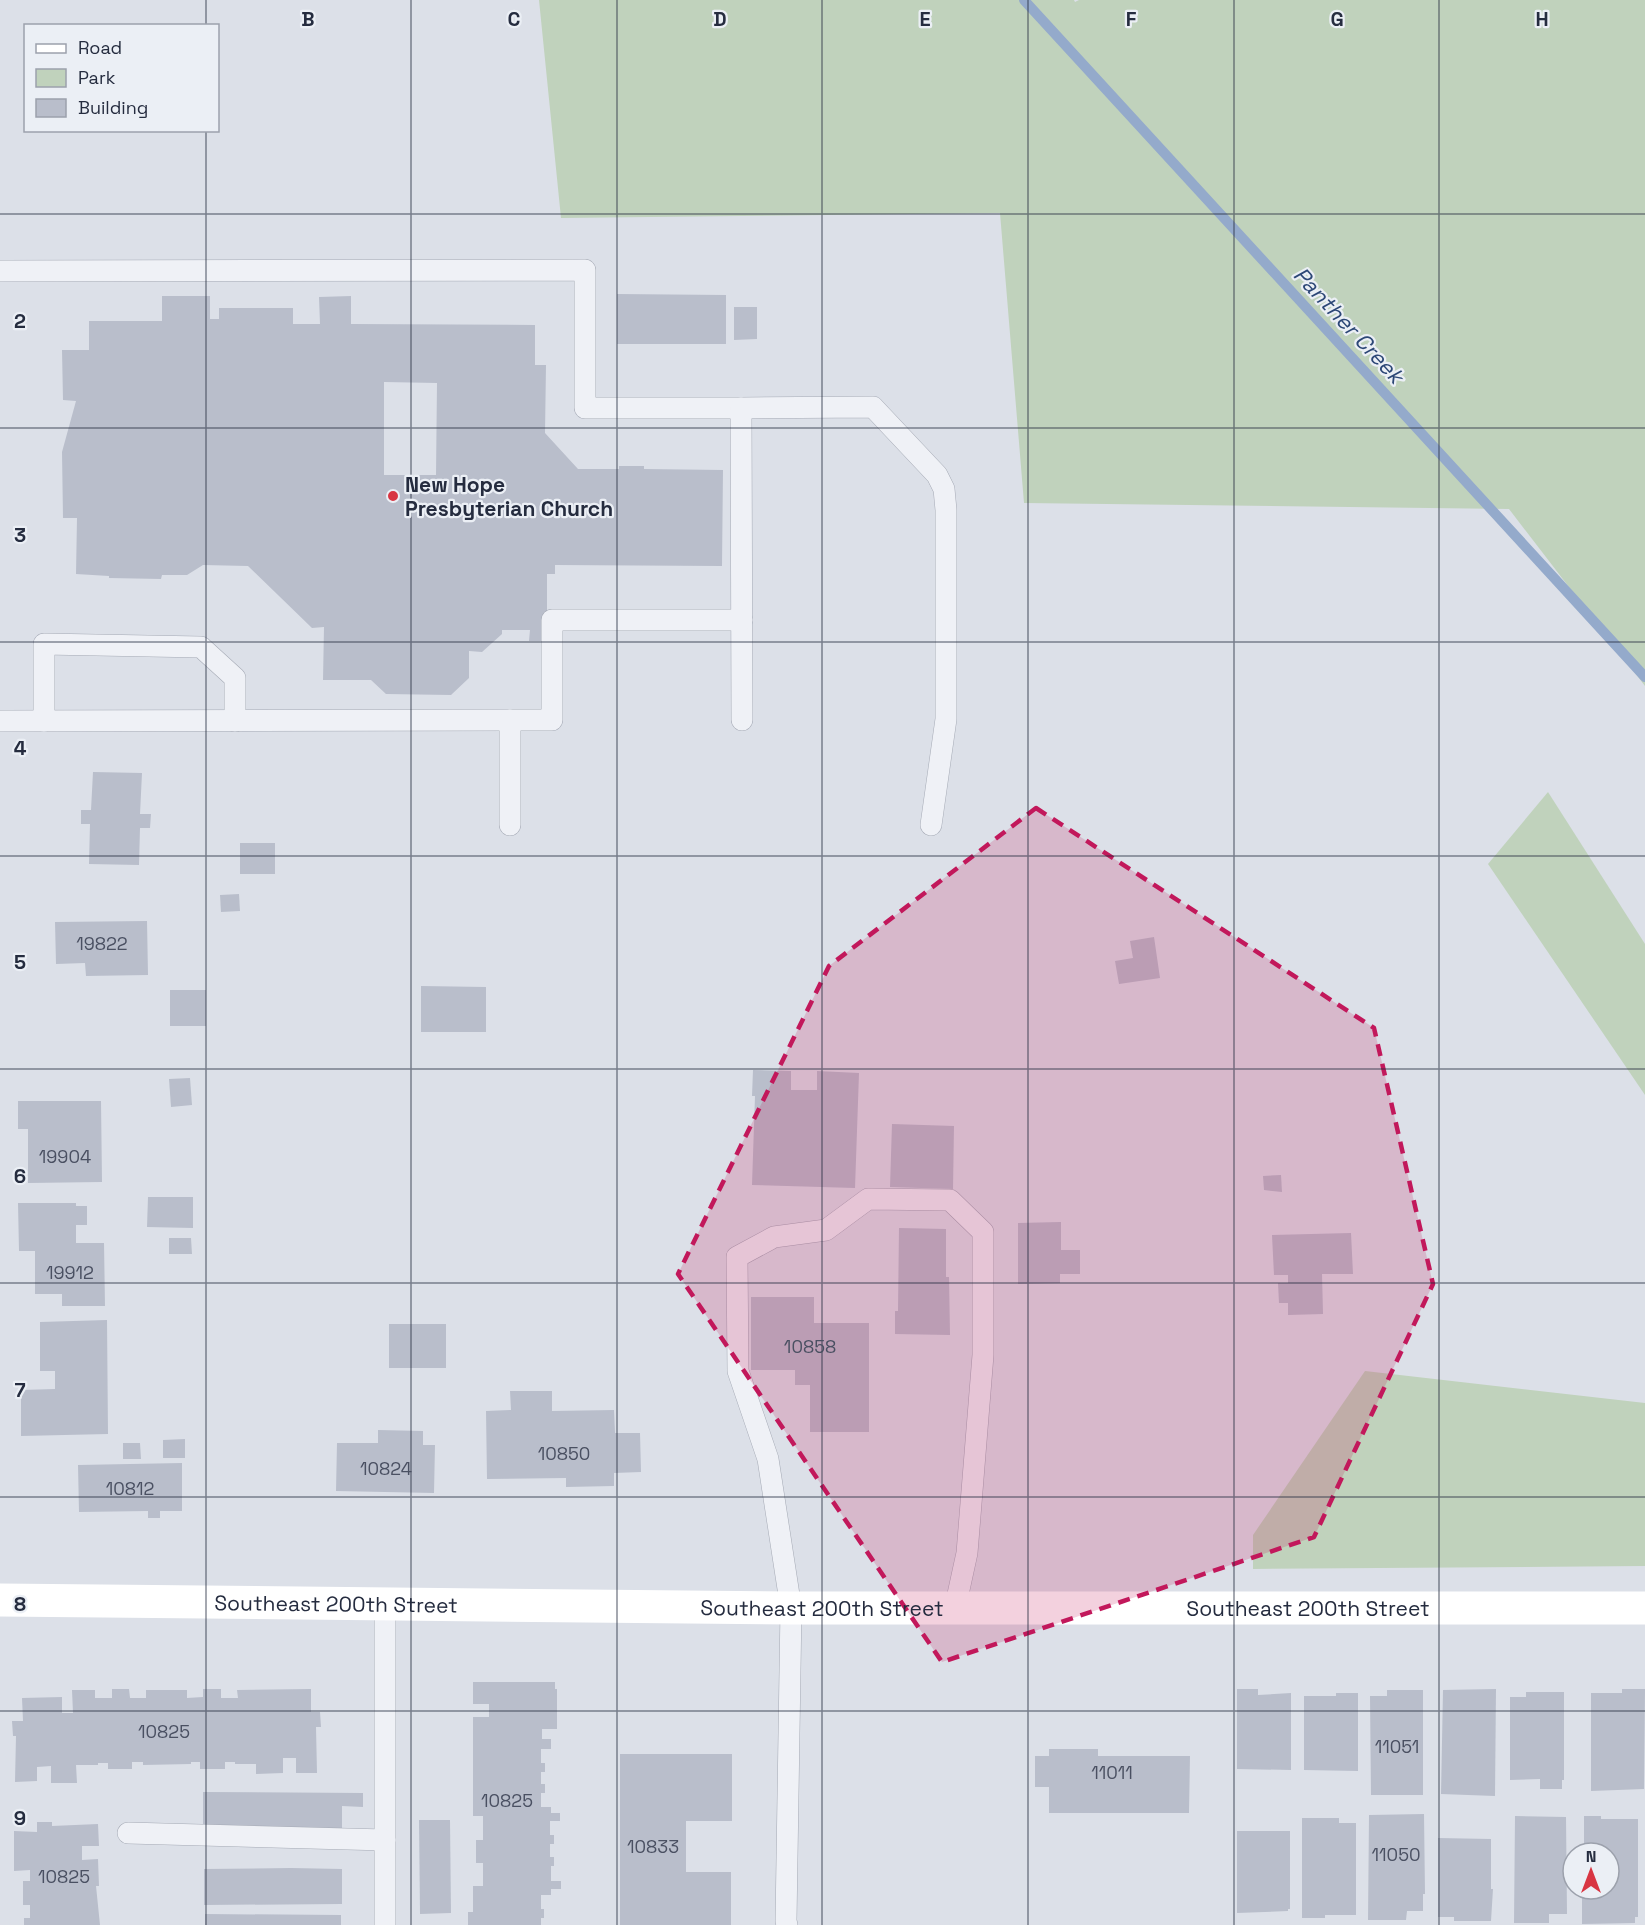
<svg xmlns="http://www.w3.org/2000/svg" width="1645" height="1925" viewBox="0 0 1645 1925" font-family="'Space Grotesk',sans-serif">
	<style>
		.green { fill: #c0d2bc }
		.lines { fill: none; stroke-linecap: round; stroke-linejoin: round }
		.stream { stroke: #94aacb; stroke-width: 10 }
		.building { fill: #b9becb; fill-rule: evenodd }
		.lane-casing { stroke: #a5aab5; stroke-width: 22 }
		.lane { stroke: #eff1f6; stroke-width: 21 }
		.secondary { stroke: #fff; stroke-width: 33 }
		.marked { fill: #c2185b; fill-opacity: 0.2; stroke: #c2185b; stroke-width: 4.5; stroke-dasharray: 12 8; stroke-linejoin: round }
		.grid { fill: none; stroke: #252c3f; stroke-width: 1.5; stroke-opacity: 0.55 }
		.poi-dot { fill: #d83542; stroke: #ebeff5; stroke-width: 2 }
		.labels { text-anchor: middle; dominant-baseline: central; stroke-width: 4.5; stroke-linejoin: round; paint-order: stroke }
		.number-label { font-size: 18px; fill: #4a5062 }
		.poi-label { font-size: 21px; font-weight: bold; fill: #252c3f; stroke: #ebeff5; text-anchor: start }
		.street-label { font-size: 21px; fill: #252c3f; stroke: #ebeff5 }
		.water-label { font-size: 22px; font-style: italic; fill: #2c4776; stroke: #ebeff5 }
		.grid-label { font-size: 20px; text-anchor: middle; font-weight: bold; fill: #252c3f; stroke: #ebeff5; stroke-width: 4.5; stroke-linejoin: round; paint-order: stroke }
	</style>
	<rect width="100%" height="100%" fill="#dce0e8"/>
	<g class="green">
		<polygon points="539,0 1074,0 1075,2 1079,0 1645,0 1645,686 1509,509 1024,503 1000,213 561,218"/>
		<polygon points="1548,792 1645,944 1645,1095 1488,864"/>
		<polygon points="1365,1371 1645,1403 1645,1566 1253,1569 1253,1535"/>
	</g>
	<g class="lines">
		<polyline class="stream" points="1024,0 1645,677"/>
	</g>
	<g class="building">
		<polygon points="617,294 726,295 726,344 617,344"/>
		<path d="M 162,296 L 210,296 L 210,319 L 219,319 L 219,308 L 293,308 L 293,324 L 320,324 L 319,297 L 351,296 L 351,324 L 535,325 L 535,365 L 546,365 L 545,433 L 578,469 L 619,469 L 619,466 L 644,466 L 644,469 L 723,470 L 722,566 L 555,565 L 555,574 L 547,574 L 547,641 L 529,641 L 530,630 L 502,630 L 502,634 L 482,652 L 469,651 L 469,678 L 451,695 L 386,694 L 371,680 L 323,680 L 324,627 L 312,628 L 248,566 L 203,565 L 187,575 L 162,575 L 161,579 L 109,578 L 109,576 L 76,574 L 77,518 L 63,518 L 62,452 L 76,401 L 63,400 L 62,350 L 89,350 L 89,321 L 162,321 ZM 384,382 L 437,383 L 436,475 L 384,475 Z"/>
		<polygon points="734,307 757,307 757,339 734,340"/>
		<polygon points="93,772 142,773 140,814 151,814 150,828 140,828 139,865 89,864 90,824 81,824 81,810 91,810"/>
		<rect x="240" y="843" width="35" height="31"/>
		<polygon points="239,894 240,911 221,912 220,895"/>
		<polygon points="147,921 148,975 86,976 85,963 56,964 55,922"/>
		<polygon points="1154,937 1160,978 1119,984 1115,961 1133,958 1130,941"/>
		<polygon points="421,986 486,987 486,1032 421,1032"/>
		<rect x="170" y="990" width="36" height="36"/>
		<polygon points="753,1070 791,1071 791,1090 817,1090 817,1071 859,1073 855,1188 752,1185 755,1096 752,1096"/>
		<polygon points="190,1078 192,1105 171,1107 169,1079"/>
		<polygon points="18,1101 101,1101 102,1182 28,1183 28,1129 18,1129"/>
		<polygon points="892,1124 954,1126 953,1189 890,1187"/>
		<polygon points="1281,1175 1282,1192 1264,1190 1263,1176"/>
		<polygon points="148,1197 193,1197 193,1228 147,1227"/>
		<polygon points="18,1203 76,1203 76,1206 87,1206 87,1225 76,1225 76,1243 104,1243 105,1306 62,1306 62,1294 35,1294 35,1251 19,1251"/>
		<polygon points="1061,1222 1061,1250 1080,1250 1080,1274 1060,1274 1060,1283 1018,1284 1018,1223"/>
		<polygon points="899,1228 946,1229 946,1277 949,1277 950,1335 895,1334 895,1311 898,1311"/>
		<polygon points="1351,1233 1353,1274 1322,1274 1323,1314 1288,1315 1288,1303 1279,1303 1278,1283 1288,1283 1288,1275 1274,1275 1272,1235"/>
		<polygon points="169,1238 191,1238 192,1254 169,1254"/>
		<polygon points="751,1297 814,1297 814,1323 869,1323 869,1432 810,1432 810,1385 795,1385 795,1370 751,1370"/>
		<polygon points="107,1320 108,1434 21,1436 21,1390 55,1389 55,1371 40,1371 40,1322"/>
		<rect x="389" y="1324" width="57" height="44"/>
		<polygon points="510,1391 552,1391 552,1411 614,1410 615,1433 640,1433 641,1472 614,1473 614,1486 566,1487 566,1478 487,1479 486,1411 511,1410"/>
		<polygon points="378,1430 423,1431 423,1445 435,1445 434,1493 336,1491 337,1443 378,1443"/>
		<polygon points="185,1439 185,1458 163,1458 163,1440"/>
		<polygon points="123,1443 140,1443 141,1459 123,1459"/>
		<polygon points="182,1463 182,1511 160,1511 160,1518 148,1518 148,1511 79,1512 78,1465"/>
		<polygon points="473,1682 555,1682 555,1689 557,1689 557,1729 542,1729 542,1739 551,1739 551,1749 541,1749 541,1763 545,1763 545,1772 541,1772 541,1784 545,1784 545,1793 541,1793 541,1807 551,1807 551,1813 560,1813 560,1821 550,1821 550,1835 554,1835 554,1844 550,1844 550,1857 554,1857 554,1866 551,1866 551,1881 561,1881 561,1889 551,1889 551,1895 541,1895 541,1909 544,1909 544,1918 541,1918 541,1925 468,1925 468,1912 473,1912 473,1886 483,1886 483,1863 476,1863 476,1840 483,1840 483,1816 473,1816 473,1717 489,1717 489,1704 473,1704"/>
		<polygon points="112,1689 129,1689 130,1698 146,1698 146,1690 187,1690 187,1698 203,1697 203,1689 221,1689 221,1698 238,1698 237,1690 311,1689 311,1712 320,1712 321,1727 316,1727 317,1773 296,1773 296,1758 283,1758 283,1773 256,1774 256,1764 235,1764 235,1762 225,1762 225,1769 200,1769 200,1762 191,1762 191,1764 143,1765 143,1762 132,1762 132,1769 108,1769 108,1763 98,1763 98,1765 76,1765 77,1783 51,1783 51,1766 37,1767 37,1781 15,1782 16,1736 13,1736 12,1721 23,1721 22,1698 62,1697 62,1713 73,1713 72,1690 95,1690 95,1698 112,1698"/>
		<polygon points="1237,1689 1258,1689 1258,1695 1291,1693 1291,1770 1237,1769"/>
		<polygon points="1496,1689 1495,1796 1441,1794 1443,1690"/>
		<polygon points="1622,1689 1645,1689 1644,1789 1591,1791 1591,1693 1622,1693"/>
		<polygon points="1387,1690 1423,1690 1423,1795 1371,1795 1370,1696 1387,1696"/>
		<polygon points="1526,1692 1564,1692 1564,1780 1562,1780 1562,1789 1540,1789 1540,1779 1510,1780 1510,1697 1526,1697"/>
		<polygon points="1336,1693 1358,1693 1358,1771 1304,1770 1304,1696 1336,1696"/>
		<polygon points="1049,1749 1098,1749 1098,1756 1190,1756 1189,1813 1049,1813 1049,1787 1035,1787 1035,1756 1049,1756"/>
		<polygon points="620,1754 732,1754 732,1821 686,1821 686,1872 731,1872 731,1925 620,1925"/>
		<polygon points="203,1792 363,1793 363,1807 342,1806 342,1829 203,1828"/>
		<polygon points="1424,1814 1425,1894 1423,1894 1423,1911 1407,1911 1406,1920 1368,1920 1369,1815"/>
		<polygon points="1515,1816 1566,1817 1567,1914 1549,1914 1549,1923 1514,1923"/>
		<polygon points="1584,1816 1601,1816 1601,1819 1638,1819 1638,1917 1635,1917 1635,1923 1582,1924 1582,1891 1584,1891 1584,1889 1609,1889 1609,1853 1584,1853"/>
		<polygon points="1302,1818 1339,1818 1339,1823 1356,1823 1356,1915 1325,1915 1325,1918 1302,1918"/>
		<polygon points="419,1820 450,1820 451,1913 420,1914"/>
		<polygon points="37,1822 52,1822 52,1826 98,1824 99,1846 82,1846 82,1860 98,1859 99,1886 96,1886 100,1925 24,1925 24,1918 30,1918 30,1905 23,1905 23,1881 30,1881 30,1870 14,1871 14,1831 37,1832"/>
		<polygon points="1237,1831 1290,1831 1290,1909 1288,1909 1288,1911 1237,1913"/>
		<polygon points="1438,1838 1491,1839 1491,1889 1493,1889 1491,1921 1454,1921 1454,1917 1438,1917"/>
		<polygon points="291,1868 342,1869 342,1904 204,1905 204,1869"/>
		<polygon points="205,1914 341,1915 341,1925 205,1925"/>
	</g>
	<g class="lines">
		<defs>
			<g id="lane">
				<polyline points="0,271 585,270 585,408 741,408 742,720"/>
				<polyline points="741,408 873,407 937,475 944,489 946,510 946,719 931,825"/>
				<polyline points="0,721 510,720"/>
				<polyline points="44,721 44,644 201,647 235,678 235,721"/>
				<polyline points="510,825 510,720 552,720 552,620 742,620"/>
				<polyline points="385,1604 385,1925"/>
				<polyline points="128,1833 385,1840"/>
				<polyline points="787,1925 786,1921 791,1608 768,1459 738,1371 737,1257 774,1237 826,1230 868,1199 950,1200 983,1232 983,1355 967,1553 955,1608"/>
			</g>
		</defs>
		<use href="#lane" class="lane-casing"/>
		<use href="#lane" class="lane"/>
		<path class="secondary" id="s1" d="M 0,1600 L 791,1608 L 1645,1608"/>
	</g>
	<path class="marked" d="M 1036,808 L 1374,1028 L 1433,1284 L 1314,1537 L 942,1662 L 678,1274 L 829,966 Z"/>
	<path class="grid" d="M 206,0 L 206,26M 411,0 L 411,1925M 617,0 L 617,1925M 822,0 L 822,1925M 1028,0 L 1028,1925M 1234,0 L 1234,1925M 1439,0 L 1439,1925M 206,130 L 206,1925M 0,214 L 1645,214M 0,428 L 1645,428M 0,642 L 1645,642M 0,856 L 1645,856M 0,1069 L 1645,1069M 0,1283 L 1645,1283M 0,1497 L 1645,1497M 0,1711 L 1645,1711"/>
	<circle class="poi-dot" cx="393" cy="496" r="6"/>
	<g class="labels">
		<g class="number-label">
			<text x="102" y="943">19822</text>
			<text x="65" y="1156">19904</text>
			<text x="70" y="1272">19912</text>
			<text x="810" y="1346">10858</text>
			<text x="564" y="1453">10850</text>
			<text x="386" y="1468">10824</text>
			<text x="130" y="1488">10812</text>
			<text x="164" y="1731">10825</text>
			<text x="1397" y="1746">11051</text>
			<text x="1112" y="1772">11011</text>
			<text x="507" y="1800">10825</text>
			<text x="653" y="1846">10833</text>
			<text x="1396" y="1854">11050</text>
			<text x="64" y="1876">10825</text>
		</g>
		<g class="poi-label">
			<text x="405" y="484">New Hope<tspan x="405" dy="24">Presbyterian Church</tspan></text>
		</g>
		<g class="street-label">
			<text stroke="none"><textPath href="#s1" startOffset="336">Southeast 200th Street</textPath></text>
			<text stroke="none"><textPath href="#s1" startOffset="822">Southeast 200th Street</textPath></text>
			<text stroke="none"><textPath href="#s1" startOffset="1308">Southeast 200th Street</textPath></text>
		</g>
		<g class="water-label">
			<text transform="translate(1349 325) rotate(47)">Panther Creek</text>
		</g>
	</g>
	<g class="grid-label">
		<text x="308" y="26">B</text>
		<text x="514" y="26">C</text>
		<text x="720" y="26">D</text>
		<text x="925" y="26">E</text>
		<text x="1131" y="26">F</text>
		<text x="1337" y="26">G</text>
		<text x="1542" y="26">H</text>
		<text x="20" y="328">2</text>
		<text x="20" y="542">3</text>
		<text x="20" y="755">4</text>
		<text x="20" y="969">5</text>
		<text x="20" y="1183">6</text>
		<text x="20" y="1397">7</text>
		<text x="20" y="1611">8</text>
		<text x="20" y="1825">9</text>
	</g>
	<rect x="24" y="24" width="195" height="108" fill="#ebeff5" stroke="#9ca1ac" stroke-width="1.5"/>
	<rect x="36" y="44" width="30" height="9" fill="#ffffff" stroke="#9ca1ac" stroke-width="1.5"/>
	<text x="78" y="54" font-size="18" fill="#252c3f">Road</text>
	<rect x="36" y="69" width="30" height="18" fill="#c0d2bc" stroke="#9ca1ac" stroke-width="1.5"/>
	<text x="78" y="84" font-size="18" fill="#252c3f">Park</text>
	<rect x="36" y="99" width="30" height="18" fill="#b9becb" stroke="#9ca1ac" stroke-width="1.5"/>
	<text x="78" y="114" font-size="18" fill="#252c3f">Building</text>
	<g transform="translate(1591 1871)"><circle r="28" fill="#ebeff5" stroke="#9ca1ac" stroke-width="1.5"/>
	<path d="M0-4.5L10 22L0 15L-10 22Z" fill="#d83542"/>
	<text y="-9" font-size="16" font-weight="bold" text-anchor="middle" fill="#252c3f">N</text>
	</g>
</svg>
